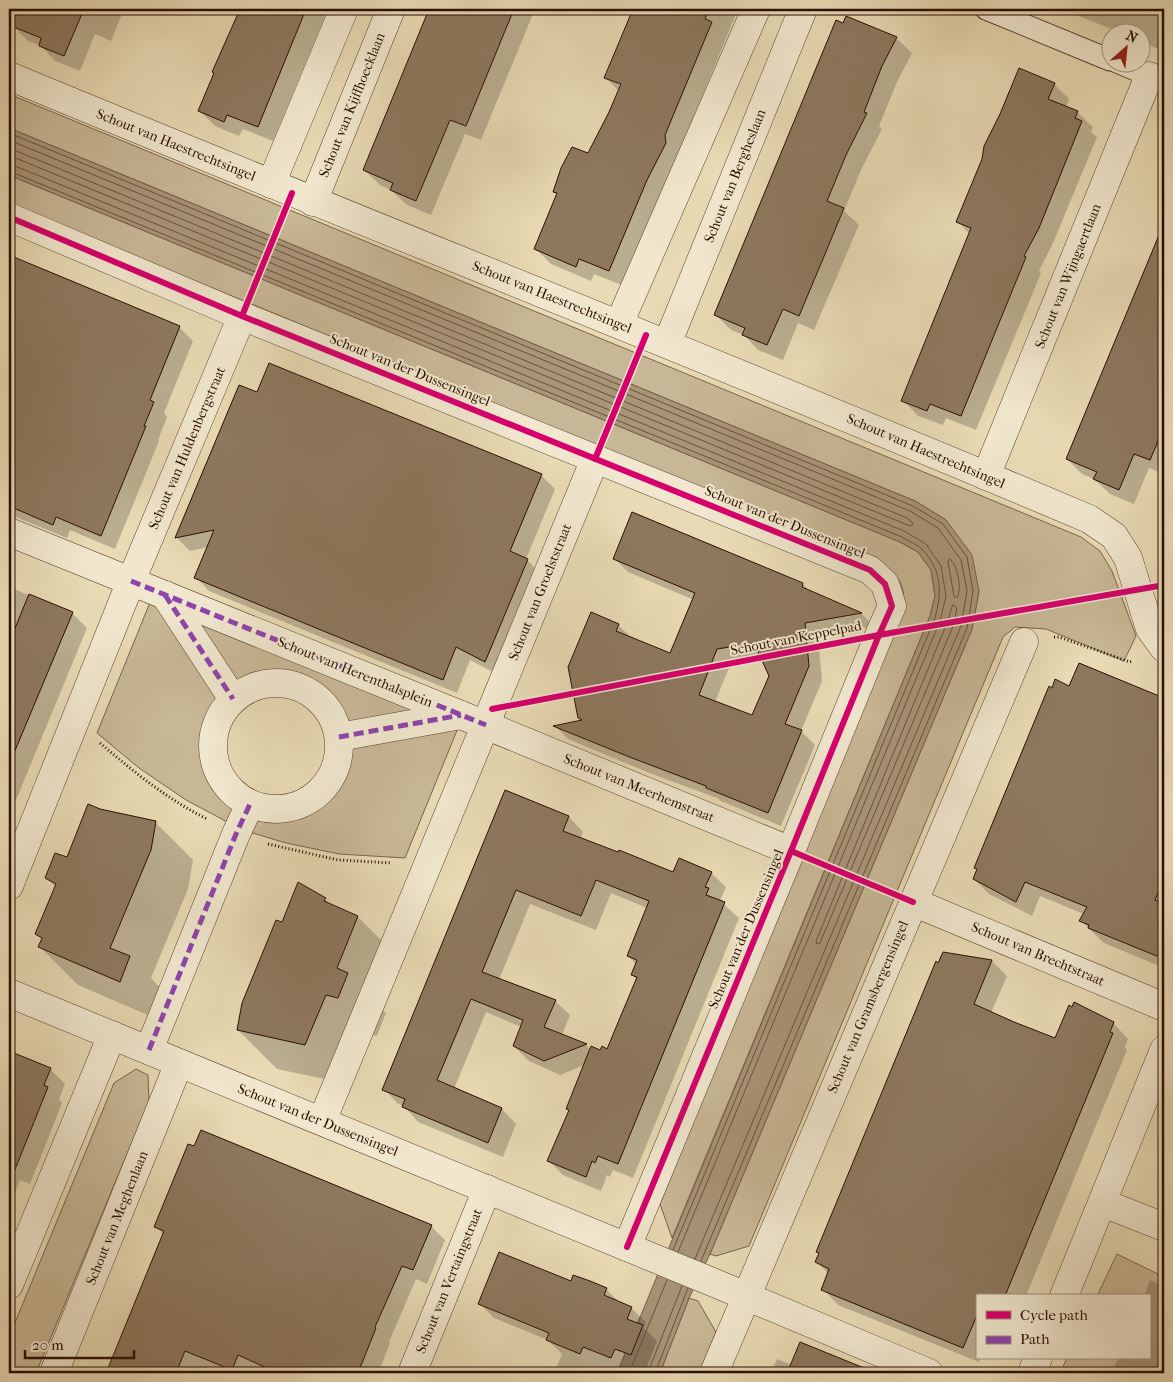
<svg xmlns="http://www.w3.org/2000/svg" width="1173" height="1382" viewBox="0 0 1173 1382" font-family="'IM FELL French Canon',serif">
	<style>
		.green { fill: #c8b796; stroke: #7a624c }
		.water { fill: #a89477; stroke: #765e48 }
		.shadow { fill: #0003; fill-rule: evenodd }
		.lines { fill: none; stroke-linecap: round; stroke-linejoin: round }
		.shore { stroke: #6a503c; stroke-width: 1 }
		.building { fill: #8d785e; stroke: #2b0d01; fill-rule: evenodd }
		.lane-casing { stroke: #5a402e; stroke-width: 23 }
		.street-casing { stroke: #5a402e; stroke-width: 29 }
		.path { stroke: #2b0d01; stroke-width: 3; stroke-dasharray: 1 2.5; stroke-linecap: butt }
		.lane { stroke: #f0e7ce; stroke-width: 21 }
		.street { stroke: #f0e7ce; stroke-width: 28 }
		.quiet { stroke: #8e44ad; stroke-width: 5; stroke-dasharray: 10 5; stroke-linecap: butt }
		.cycleway-casing { stroke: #f0e7ce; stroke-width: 9 }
		.cycleway { stroke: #d6006c; stroke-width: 6 }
		.labels { text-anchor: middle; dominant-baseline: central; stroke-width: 4; stroke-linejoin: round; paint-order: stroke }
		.street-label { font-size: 14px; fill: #2b0d01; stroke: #f0e7ce }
	</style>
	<rect width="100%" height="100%" fill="#e8dab4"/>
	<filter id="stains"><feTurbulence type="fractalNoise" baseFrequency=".004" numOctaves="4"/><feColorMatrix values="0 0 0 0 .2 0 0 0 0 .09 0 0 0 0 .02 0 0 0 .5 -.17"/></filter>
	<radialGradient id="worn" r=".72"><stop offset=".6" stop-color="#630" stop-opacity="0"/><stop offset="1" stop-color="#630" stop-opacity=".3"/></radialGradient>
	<g class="green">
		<polygon points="9,94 1081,537 1100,551 1112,571 1136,636 1124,661 1046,629 1015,627 1003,637 749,1246 716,1256 710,1254 972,629 979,591 946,520 915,501 9,128"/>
		<path d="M 9,175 L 900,542 L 918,552 L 931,570 L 935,596 L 930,616 L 672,1238 L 660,1204 L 903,608 C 906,588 900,577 884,565 L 9,204 Z"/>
		<path d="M 151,600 L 163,606 L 229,704 C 205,739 210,773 243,800 L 231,824 L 186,800 L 139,768 L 97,733 Z"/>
		<path d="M 194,619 L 421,712 L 337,728 C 334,722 332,715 328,710 C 308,680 275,679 245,691 Z"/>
		<path d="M 458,728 L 405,858 L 339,854 L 286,843 L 246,831 L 257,806 C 305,816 333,792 340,745 Z"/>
		<polygon points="136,1069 148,1075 149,1101 36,1373 9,1373 9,1337 114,1083"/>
		<polygon points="1117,1254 1164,1277 1164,1373 1060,1373 1067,1358 1149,1358 1149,1296 1097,1296"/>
		<polygon points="689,1298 698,1301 716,1332 699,1373 660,1373"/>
	</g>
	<polygon class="water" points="9,128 915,501 946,520 972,555 979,591 972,629 710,1254 689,1298 660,1373 617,1373 930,616 935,596 931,570 918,552 900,542 9,175"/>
	<g class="shadow">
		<polygon points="19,9 124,9 111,41 95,34 80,71 55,61 41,46 28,41 12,25"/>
		<polygon points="242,9 328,9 273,141 243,129 239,136 215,126 200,111"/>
		<polygon points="431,9 535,9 481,140 465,134 431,215 407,205 392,191 380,185 364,170"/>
		<polygon points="634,9 738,9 624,286 594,274 591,281 551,264 536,249 558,195 555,192 589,155 619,91 605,77"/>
		<polygon points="1061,9 1164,9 1164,51 1140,42 1140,32 1119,32"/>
		<polygon points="896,38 912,53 897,82 879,126 882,129 861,170 844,211 859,225 814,330 798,323 783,360 758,350 744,335 731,330 716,315"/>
		<polygon points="1054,84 1069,99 1066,107 1077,112 1093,127 1091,132 1097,137 1053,243 1039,271 1041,273 976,430 946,418 943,425 918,416 903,400 970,234 957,221"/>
		<polygon points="1164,224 1164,474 1149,468 1134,504 1110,494 1094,479 1082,474 1067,459"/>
		<polygon points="9,257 179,327 193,341 164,413 167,417 158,440 159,441 115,549 70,530 67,538 9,514 9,397 16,380 9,377"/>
		<polygon points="239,386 257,394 541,475 555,489 526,559 541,574 499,675 470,660 457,693 209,591 196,577 208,547 190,551 177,538"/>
		<path d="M 615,559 L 803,584 L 810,592 L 862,614 L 874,626 L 818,637 L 822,681 L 801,731 L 815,745 L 781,826 L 721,801 L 717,798 L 647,772 L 568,739 L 556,727 L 583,721 L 579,717 L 618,625 L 633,639 L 671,655 L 694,600 L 628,572 ZM 762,657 L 770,676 L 753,717 L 715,702 L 731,663 Z"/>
		<polygon points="9,587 72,613 87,628 9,817 9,646 15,631 9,628"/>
		<polygon points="1070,687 1159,696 1164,698 1164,968 1104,943 1081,921 1084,914 1040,896 1032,916 989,894 974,879 1052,689"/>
		<path d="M 506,791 L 569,817 L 583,832 L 580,839 L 674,874 L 711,873 L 726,887 L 720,901 L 739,918 L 633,1178 L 613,1170 L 610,1177 L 607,1175 L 601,1191 L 563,1175 L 549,1161 L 570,1111 L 567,1108 L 584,1065 L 560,1075 L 529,1061 L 514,1046 L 521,1027 L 486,1012 L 454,1089 L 502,1109 L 516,1124 L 503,1157 L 418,1122 L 404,1106 L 398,1104 L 384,1089 ZM 611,893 L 647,908 L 628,956 L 636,964 L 632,975 L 637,979 L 608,1050 L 601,1051 L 591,1050 L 586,1045 L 562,1035 L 570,1015 L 555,1001 L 499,980 L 530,904 L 596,930 Z"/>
		<polygon points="100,811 155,822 193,860 188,889 151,978 167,995 157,1019 78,985 40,947 43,939 37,933 56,887 46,877 68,858"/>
		<polygon points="325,899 333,906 358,917 397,956 377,1004 386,1013 377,1036 365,1033 344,1083 277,1069 238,1030 283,924"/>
		<polygon points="943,953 992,961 1007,976 991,1013 1055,1040 1113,1023 1128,1039 1125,1047 1127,1050 1026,1296 977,1296 977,1358 980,1358 979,1362 838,1305 823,1289 829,1274 817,1262 820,1254 817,1251"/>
		<polygon points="9,1052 50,1069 65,1084 59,1099 62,1103 30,1184 20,1180 9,1208"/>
		<polygon points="431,1226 445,1240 427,1284 416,1279 389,1342 390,1343 378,1373 107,1373 164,1235 156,1227"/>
		<polygon points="1150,1280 1164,1286 1164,1373 1112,1373 1118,1358 1149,1358 1149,1296 1144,1296"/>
		<polygon points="571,1283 606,1289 620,1303 631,1308 646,1322 644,1328 657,1341 646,1369 641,1367 638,1373 554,1373 562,1354 548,1340 494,1318 479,1303"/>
		<polygon points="777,1359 792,1365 872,1373 768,1373 770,1366 773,1368"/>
	</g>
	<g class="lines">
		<g class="shore">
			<polyline points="9,133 913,506 943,524 967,557 973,591 967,628 701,1261"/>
			<polyline points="9,140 910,511 938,528 961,560 967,591 961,626 695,1259"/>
			<polyline points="9,148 907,518 912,522 913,524 910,526 18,159 9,157"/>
			<polyline points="9,165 15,166 904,531 926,544 941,566 946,596 940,621 678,1252"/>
			<path d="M 9,171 L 902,537 C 908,541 917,544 922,549 C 942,570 942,592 935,618 L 673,1250"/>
			<path d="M 950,559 C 958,564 962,591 957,598 L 954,596 L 948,562 Z"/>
			<polygon points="953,605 957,608 954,624 820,943 817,944 816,941 947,623"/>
			<polyline points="629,1373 667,1280"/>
			<polyline points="649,1373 650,1367 682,1286"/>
			<polyline points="655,1373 688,1288"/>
		</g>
	</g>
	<g class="building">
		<polygon points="9,9 84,9 64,56 39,46 41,38 9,25"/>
		<polygon points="240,9 306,9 258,127 227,115 224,122 198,111 214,73 212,72"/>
		<polygon points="429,9 514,9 466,126 450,120 416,201 390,190 393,183 363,170"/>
		<polygon points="633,9 709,9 705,19 712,22 665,135 666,143 647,180 609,271 579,259 576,267 534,249 557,193 553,192 561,168 572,147 588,153 609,112 621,84 604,78"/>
		<polygon points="846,16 897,37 882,66 864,112 867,113 846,155 827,201 844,208 825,254 799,316 783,309 767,345 742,335 745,328 714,315 836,20 843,23"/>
		<polygon points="1019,68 1055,83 1048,99 1078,111 1075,118 1082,121 1039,228 1024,256 1026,257 961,416 930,404 927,411 901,401 971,228 956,222 982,159 984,146 1000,114"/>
		<polygon points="1164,223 1164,427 1150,460 1134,454 1119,490 1093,479 1097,472 1066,459"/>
		<polygon points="9,255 180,326 150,400 154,402 144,426 146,426 101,536 56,517 53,525 9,506"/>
		<polygon points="269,363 542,474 510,551 528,559 485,662 456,647 443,680 194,578 214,530 175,538 239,385 257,392"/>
		<path d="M 632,512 L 803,583 L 802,587 L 862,613 L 805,623 L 809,666 L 785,724 L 802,730 L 768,813 L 706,788 L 706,786 L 632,758 L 553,726 L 582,720 L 578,718 L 568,667 L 591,612 L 619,624 L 616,631 L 670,653 L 695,593 L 613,559 ZM 754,643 L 769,676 L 752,715 L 699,695 L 717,649 Z"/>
		<polygon points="29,594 73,612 9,765 9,643"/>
		<polygon points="1079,663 1164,698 1164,878 1155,900 1164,903 1164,959 1088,928 1089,925 1079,921 1087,907 1025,882 1016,902 973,879 977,869 974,868 1049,686 1052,688 1055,679 1069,686"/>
		<polygon points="505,790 569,816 563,831 618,852 619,850 673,872 679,858 712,872 705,887 709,888 706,895 725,902 618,1164 598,1156 595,1163 592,1161 586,1177 547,1161 569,1110 566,1109 591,1046 600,1050 602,1046 607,1049 637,977 631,975 637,960 627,956 649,901 596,880 581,916 516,890 482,972 556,1000 544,1027 587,1044 544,1061 513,1046 523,1020 471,999 437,1080 502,1108 488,1143 402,1107 405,1099 382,1090"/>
		<polygon points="88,804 100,809 156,821 151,850 110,948 130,956 120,982 38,947 42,938 35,934 56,884 45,878 55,853 67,857"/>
		<polygon points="298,882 326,898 324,901 358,916 337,968 348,973 338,998 326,995 305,1045 237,1030 242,1003 276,920 282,922"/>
		<polygon points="943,952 992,960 974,1004 1014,1022 1055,1038 1069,1005 1072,1007 1074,1002 1114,1022 1110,1032 1113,1033 1005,1296 977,1296 977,1315 963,1348 821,1290 829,1269 815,1262 819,1253 816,1252 936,961 938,963"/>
		<polygon points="9,1051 51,1068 44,1085 48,1087 10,1182 9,1181"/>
		<polygon points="201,1130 432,1225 413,1270 402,1266 375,1327 376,1328 358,1373 278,1373 238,1355 232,1370 185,1351 176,1373 106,1373 164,1231 154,1227 188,1144 194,1146"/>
		<polygon points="499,1252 571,1281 573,1275 590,1281 607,1288 604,1295 632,1307 627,1319 643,1325 631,1355 615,1349 611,1358 583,1347 580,1354 546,1340 549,1333 478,1304"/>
		<polygon points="800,1342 874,1372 874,1373 787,1373"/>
	</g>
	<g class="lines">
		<defs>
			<g id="lane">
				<polyline points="986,9 1110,60"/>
				<polyline points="1117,62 1164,82"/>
			</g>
			<g id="street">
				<path d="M 9,76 C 368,225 731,367 1089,519 L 1114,536 L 1128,558 L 1150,629 L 1164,648"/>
				<polyline points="271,184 344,9"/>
				<polyline points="313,202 391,9"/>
				<polyline points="9,217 242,316 870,570 885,584 892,606 879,635 791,851 627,1247"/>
				<polyline points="619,324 756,9"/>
				<polyline points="667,344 803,9"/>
				<polyline points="986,476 1149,76"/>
				<polyline points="9,532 461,715 791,851"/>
				<polyline points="165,595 233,699"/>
				<circle cx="276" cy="746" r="63"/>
				<polyline points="339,737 461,715"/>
				<polyline points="9,886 131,581 242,316"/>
				<polyline points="913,902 1164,1007"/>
				<polyline points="9,993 717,1284 929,1373"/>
				<polyline points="149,1050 236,834 250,804"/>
				<polyline points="322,1121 595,459"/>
				<polyline points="1103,1203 1164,1227"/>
				<polyline points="9,1285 112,1035"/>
				<polyline points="1064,1296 1164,1050"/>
				<polyline points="54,1373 179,1063"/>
				<polyline points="412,1373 487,1189"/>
				<polyline points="714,1373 1024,642"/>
				<polyline points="1032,1373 1038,1358"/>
			</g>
		</defs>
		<use href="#lane" class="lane-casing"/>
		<use href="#street" class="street-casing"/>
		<g class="path">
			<polyline points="1054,637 1059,637 1130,662 1133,661"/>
			<path d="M 100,743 C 134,772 167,799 207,819"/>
			<polyline points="268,844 338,860 392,863"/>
		</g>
		<use href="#lane" class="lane"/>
		<use href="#street" class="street"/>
		<g class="quiet">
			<polyline points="131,581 486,725"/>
			<polyline points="165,595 233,699"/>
			<polyline points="339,737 461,715"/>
			<polyline points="149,1050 236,834 250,804"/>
		</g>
		<defs>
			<g id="cycleway">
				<polyline points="9,217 242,316 870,570 885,584 892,606 879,635 791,851 627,1247"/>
				<polyline points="242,316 292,193"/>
				<polyline points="595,459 646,335"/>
				<polyline points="492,709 879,635 1164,585"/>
				<polyline points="791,851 913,902"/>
			</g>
		</defs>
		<use href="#cycleway" class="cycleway-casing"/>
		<use href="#cycleway" class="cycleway"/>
	</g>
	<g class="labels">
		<g class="street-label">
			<text transform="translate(352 105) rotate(-68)">Schout van Kijffhoecklaan</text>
			<text transform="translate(176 145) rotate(22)">Schout van Haestrechtsingel</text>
			<text transform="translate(735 176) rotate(-68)">Schout van Bergheslaan</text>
			<text transform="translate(1068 276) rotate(-68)">Schout van Wijngaertlaan</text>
			<text transform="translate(552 297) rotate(22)">Schout van Haestrechtsingel</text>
			<text transform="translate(410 370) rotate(22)">Schout van der Dussensingel</text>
			<text transform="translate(187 448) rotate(-67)">Schout van Huldenbergstraat</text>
			<text transform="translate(926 451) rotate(23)">Schout van Haestrechtsingel</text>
			<text transform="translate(785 522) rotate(22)">Schout van der Dussensingel</text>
			<text transform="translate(540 592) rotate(-68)">Schout van Groelststraat</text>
			<text transform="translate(796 638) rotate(-11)">Schout van Keppelpad</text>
			<text transform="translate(355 672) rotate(22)">Schout van Herenthalsplein</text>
			<text transform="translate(639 788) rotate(22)">Schout van Meerhemstraat</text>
			<text transform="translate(746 929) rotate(-67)">Schout van der Dussensingel</text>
			<text transform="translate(1038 954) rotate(23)">Schout van Brechtstraat</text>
			<text transform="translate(868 1007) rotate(-67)">Schout van Gramsbergensingel</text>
			<text transform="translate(318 1120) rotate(22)">Schout van der Dussensingel</text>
			<text transform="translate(117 1218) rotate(-68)">Schout van Meghenlaan</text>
			<text transform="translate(449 1281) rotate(-68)">Schout van Vertaingstraat</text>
		</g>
	</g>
	<rect width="1173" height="1382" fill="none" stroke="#e8dab4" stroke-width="30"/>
	<rect x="10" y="10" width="1153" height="1362" fill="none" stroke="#2b0d01" stroke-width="2.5"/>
	<rect x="15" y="15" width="1143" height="1352" fill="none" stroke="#2b0d01"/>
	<rect x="976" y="1294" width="175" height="65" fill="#f0e7ce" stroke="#a1907c"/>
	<rect x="986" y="1311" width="25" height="8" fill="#d6006c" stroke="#a1907c"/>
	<text x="1020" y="1320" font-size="15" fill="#2b0d01">Cycle path</text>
	<rect x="986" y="1336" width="25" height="8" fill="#8e44ad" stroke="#a1907c"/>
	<text x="1020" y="1344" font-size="15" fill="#2b0d01">Path</text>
	<g transform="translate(1126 48) rotate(27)"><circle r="24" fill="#f0e7ce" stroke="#a1907c"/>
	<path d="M0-4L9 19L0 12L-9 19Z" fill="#8f2418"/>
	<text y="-8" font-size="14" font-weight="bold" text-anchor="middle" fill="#2b0d01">N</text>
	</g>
	<path d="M25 1350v8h109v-8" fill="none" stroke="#2b0d01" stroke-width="2.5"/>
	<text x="32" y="1350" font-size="15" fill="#2b0d01" stroke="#f0e7ce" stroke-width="4" paint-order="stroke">20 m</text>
	<rect width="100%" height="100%" filter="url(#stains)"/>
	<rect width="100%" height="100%" fill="url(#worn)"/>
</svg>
